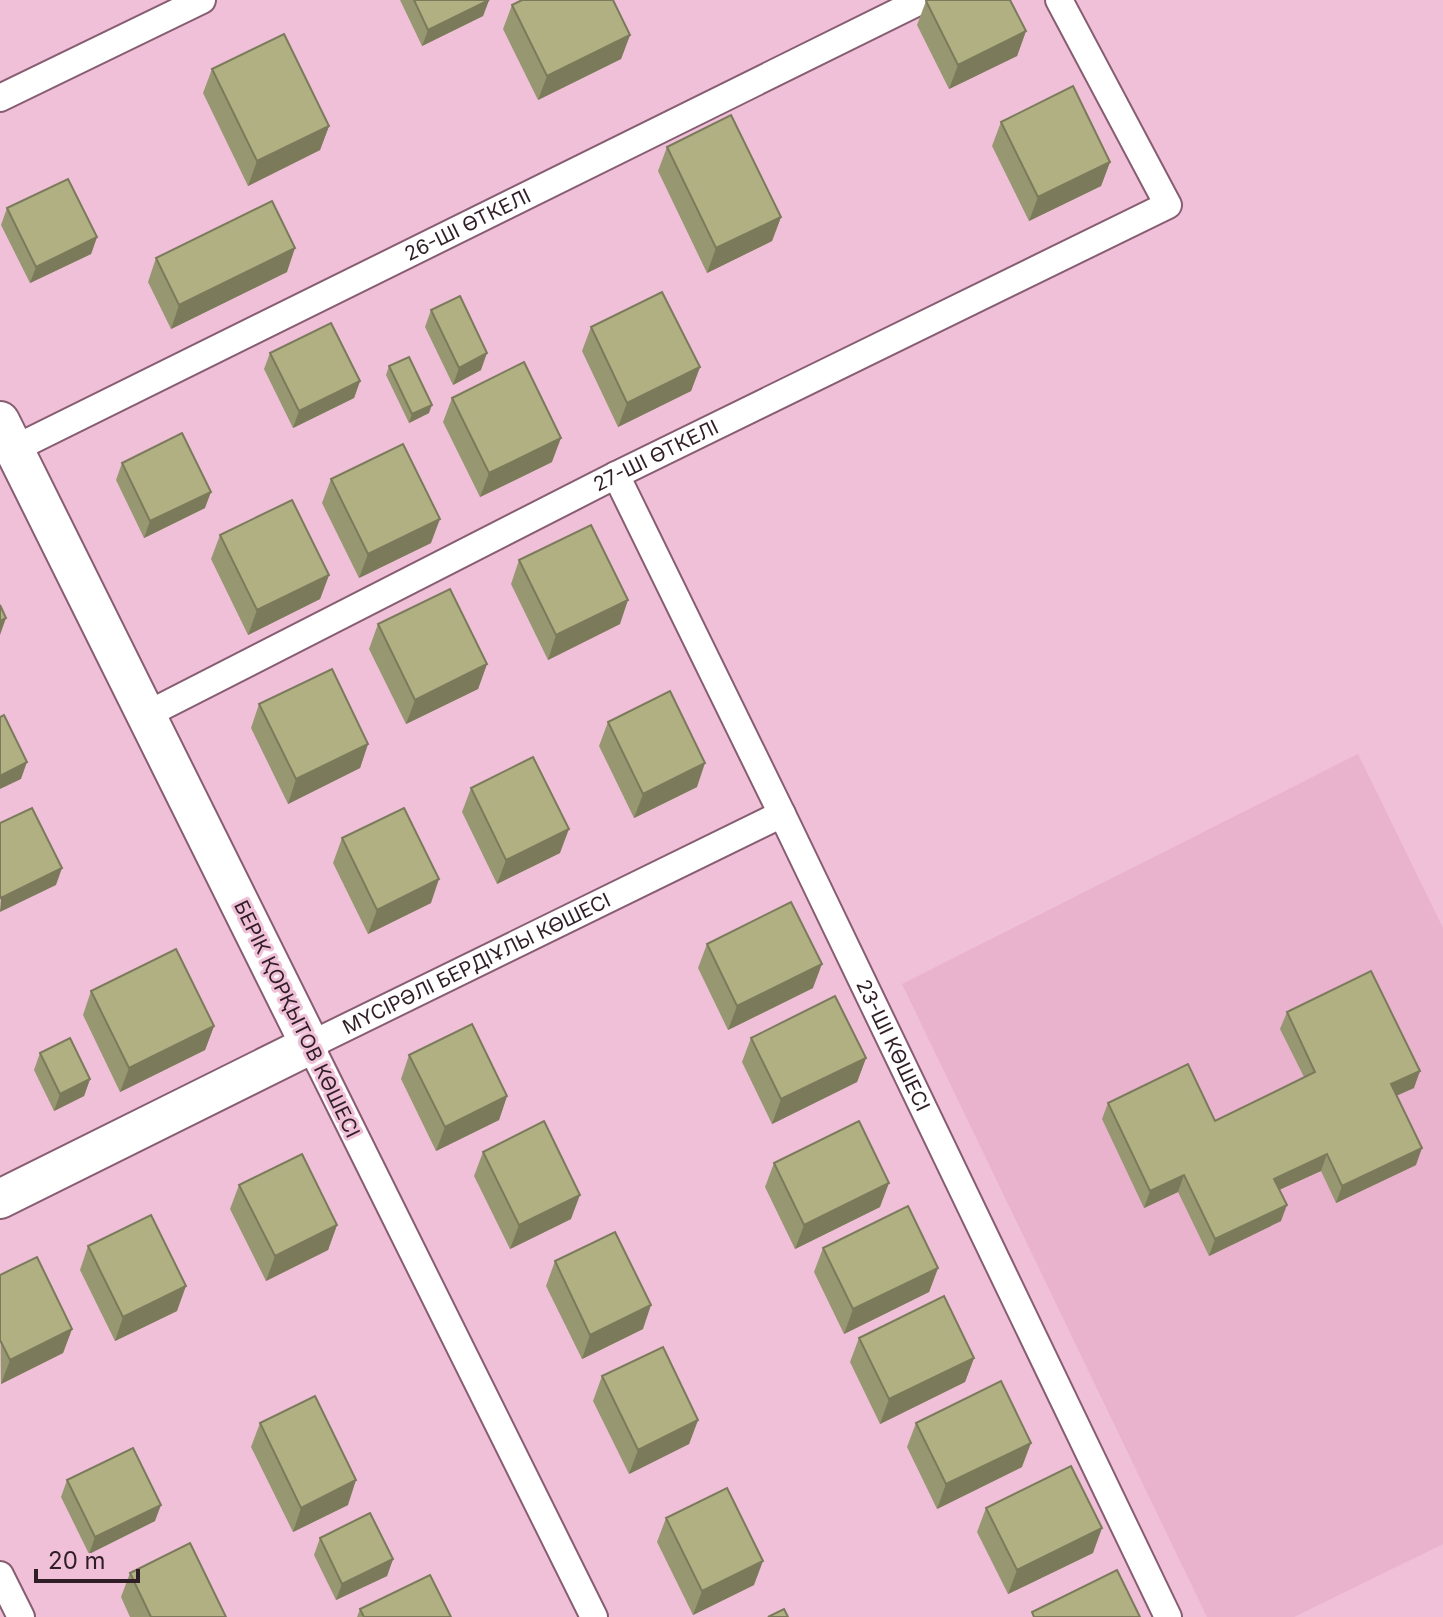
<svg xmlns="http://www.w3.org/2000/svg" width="1443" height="1617" viewBox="0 0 1443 1617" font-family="Inter,sans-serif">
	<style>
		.built { fill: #e9b3cd }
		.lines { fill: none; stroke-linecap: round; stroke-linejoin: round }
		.street-casing { stroke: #875d72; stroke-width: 30 }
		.secondary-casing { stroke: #875d72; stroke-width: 42 }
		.street { stroke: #fff; stroke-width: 26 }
		.secondary { stroke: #fff; stroke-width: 38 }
		.wall { fill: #979771 }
		.shaded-wall { fill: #7b7b5c }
		.building { fill: #b0b083; stroke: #7b7b5c; stroke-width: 2 }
		.labels { text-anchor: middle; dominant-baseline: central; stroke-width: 6; stroke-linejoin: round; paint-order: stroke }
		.street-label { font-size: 20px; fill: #301e27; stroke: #efc0d7 }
	</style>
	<rect width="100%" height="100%" fill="#efc0d7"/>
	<polygon class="built" points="1358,754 1443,928 1443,1544 1294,1617 1207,1617 902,984"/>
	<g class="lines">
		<defs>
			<g id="street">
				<polyline points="0,98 202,0"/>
				<path id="s1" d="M 14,449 L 922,0"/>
				<path id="s2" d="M 616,475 L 782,814 L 1168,1617"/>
				<path id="s3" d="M 146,715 L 616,475 L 1168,205 L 1059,0"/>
				<polyline points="0,1575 21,1617"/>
				<path id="s4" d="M 594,1617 L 310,1045 L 782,814"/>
			</g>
			<polyline id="secondary" points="0,421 310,1045 0,1199"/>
		</defs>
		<use href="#street" class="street-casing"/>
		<use href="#secondary" class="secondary-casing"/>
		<use href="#street" class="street"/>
		<use href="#secondary" class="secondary"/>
	</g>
	<g class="wall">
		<polygon points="400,0 489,0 483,16 422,46"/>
		<polygon points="926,1 1026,31 1017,56 949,89 917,25"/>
		<polygon points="512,5 630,35 621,59 538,100 503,29"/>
		<polygon points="212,69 329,126 320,150 248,186 203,93"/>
		<polygon points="1001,122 1110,162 1101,186 1029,221 992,146"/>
		<polygon points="667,147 781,217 772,241 707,273 658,171"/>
		<polygon points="7,208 97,237 91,254 30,283 1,225"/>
		<polygon points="156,258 287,272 171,329 148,282"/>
		<polygon points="431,310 481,370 453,385 425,327"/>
		<polygon points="591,327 700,367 691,391 618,427 582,351"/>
		<polygon points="270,353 360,381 354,398 293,428 264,369"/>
		<polygon points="389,366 429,413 409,423 386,375"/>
		<polygon points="452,398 552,462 480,497 443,422"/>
		<polygon points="122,463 205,508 144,538 116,480"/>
		<polygon points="331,479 431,543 359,578 322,503"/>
		<polygon points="220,535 329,575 320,599 248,635 211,559"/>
		<polygon points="519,560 620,624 548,660 511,584"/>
		<polygon points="378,624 487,664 478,689 406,724 369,649"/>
		<polygon points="259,704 368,744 360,768 288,804 251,728"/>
		<polygon points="608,722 697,787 634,818 599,746"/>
		<polygon points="471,788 560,853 497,884 462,812"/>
		<polygon points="342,838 431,903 368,934 333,863"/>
		<polygon points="707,944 813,988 728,1030 698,968"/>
		<polygon points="91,991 214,1026 205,1050 120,1092 83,1015"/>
		<polygon points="1287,1012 1414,1088 1396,1095 1416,1165 1336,1203 1321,1171 1279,1190 1281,1221 1209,1256 1178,1192 1144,1208 1102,1119 1108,1103 1215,1121 1304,1077 1280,1029"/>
		<polygon points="751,1038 866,1058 857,1082 772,1124 742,1062"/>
		<polygon points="40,1053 90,1079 84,1096 54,1111 34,1070"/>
		<polygon points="409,1055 507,1096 499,1120 436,1151 401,1079"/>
		<polygon points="483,1152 571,1219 510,1249 474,1176"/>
		<polygon points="774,1163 880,1207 795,1249 765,1187"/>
		<polygon points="239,1185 337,1225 328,1250 266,1281 230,1209"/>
		<polygon points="88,1246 177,1311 115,1341 80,1270"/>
		<polygon points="823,1248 938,1268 929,1292 844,1334 814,1272"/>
		<polygon points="555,1261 643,1329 582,1359 546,1286"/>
		<polygon points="0,1275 72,1329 63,1353 1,1384"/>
		<polygon points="859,1338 974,1358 965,1382 880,1424 850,1362"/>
		<polygon points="602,1376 698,1420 689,1444 629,1474 593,1401"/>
		<polygon points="260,1423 348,1505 293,1532 251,1447"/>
		<polygon points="916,1423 1022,1467 937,1509 907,1447"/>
		<polygon points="67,1480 155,1521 89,1554 61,1497"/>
		<polygon points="986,1508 1093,1553 1008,1594 977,1532"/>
		<polygon points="666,1518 754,1585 693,1615 657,1542"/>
		<polygon points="320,1538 393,1559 387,1576 336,1600 314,1555"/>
		<polygon points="130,1573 226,1617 130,1617 121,1597"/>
		<polygon points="360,1609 364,1617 357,1617"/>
	</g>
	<g class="shaded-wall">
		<polygon points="489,0 483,16 422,46 428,30"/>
		<polygon points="1026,31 1017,56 949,89 958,65"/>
		<polygon points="630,35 621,59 538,100 547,76"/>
		<polygon points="329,126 320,150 248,186 257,161"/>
		<polygon points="1110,162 1101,186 1029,221 1038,197"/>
		<polygon points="781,217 772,241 707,273 716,248"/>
		<polygon points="97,237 91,254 30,283 36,267"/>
		<polygon points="295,248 287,272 171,329 179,305"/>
		<polygon points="487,353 481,370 453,385 459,368"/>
		<polygon points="700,367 691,391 618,427 627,403"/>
		<polygon points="360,381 354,398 293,428 299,411"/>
		<polygon points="432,405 429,413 409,423 412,414"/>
		<polygon points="561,438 552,462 480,497 489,473"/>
		<polygon points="211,492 205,508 144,538 150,521"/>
		<polygon points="440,519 431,543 359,578 368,554"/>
		<polygon points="329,575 320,599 248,635 257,610"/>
		<polygon points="628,600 620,624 548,660 556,635"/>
		<polygon points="6,618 0,635 0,621"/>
		<polygon points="487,664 478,689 406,724 415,700"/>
		<polygon points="368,744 360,768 288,804 296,779"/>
		<polygon points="27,762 21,779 0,789 0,776"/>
		<polygon points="705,763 697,787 634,818 643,794"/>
		<polygon points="569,829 560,853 497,884 506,860"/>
		<polygon points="62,868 56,885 0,912 1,898"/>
		<polygon points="439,879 431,903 368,934 377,910"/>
		<polygon points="822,964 813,988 728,1030 737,1006"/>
		<polygon points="214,1026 205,1050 120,1092 129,1068"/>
		<polygon points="866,1058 857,1082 772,1124 781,1099"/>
		<polygon points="1420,1071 1414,1088 1385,1101 1391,1084"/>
		<polygon points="90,1079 84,1096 54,1111 60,1094"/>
		<polygon points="507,1096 499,1120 436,1151 445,1127"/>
		<polygon points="1422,1148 1416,1165 1336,1203 1342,1186"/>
		<polygon points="1327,1154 1321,1171 1268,1195 1274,1179"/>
		<polygon points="1184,1175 1178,1192 1144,1208 1150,1191"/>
		<polygon points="889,1183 880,1207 795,1249 804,1225"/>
		<polygon points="580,1195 571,1219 510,1249 519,1225"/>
		<polygon points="1287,1205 1281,1221 1209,1256 1215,1239"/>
		<polygon points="337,1225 328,1250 266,1281 275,1256"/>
		<polygon points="938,1268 929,1292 844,1334 853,1309"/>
		<polygon points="186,1286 177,1311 115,1341 123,1317"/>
		<polygon points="651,1305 643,1329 582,1359 590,1335"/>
		<polygon points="72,1329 63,1353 1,1384 10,1360"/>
		<polygon points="974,1358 965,1382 880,1424 889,1399"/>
		<polygon points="698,1420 689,1444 629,1474 638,1450"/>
		<polygon points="1031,1443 1022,1467 937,1509 946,1484"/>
		<polygon points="356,1480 348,1505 293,1532 301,1508"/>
		<polygon points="161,1505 155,1521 89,1554 95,1537"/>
		<polygon points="1102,1528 1093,1553 1008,1594 1017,1570"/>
		<polygon points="393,1559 387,1576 336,1600 342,1584"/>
		<polygon points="763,1561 754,1585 693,1615 702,1591"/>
	</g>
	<g class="building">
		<polygon points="414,0 489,0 428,30"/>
		<polygon points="522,0 613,0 630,35 547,76 512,5"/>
		<polygon points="927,0 1010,0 1026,31 958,65 926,1"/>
		<polygon points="284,34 329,126 257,161 212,69"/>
		<polygon points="1073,86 1110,162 1038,197 1001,122"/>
		<polygon points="731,115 781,217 716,248 667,147"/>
		<polygon points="68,179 97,237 36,267 7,208"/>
		<polygon points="272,201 295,248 179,305 156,258"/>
		<polygon points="662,292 700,367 627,403 591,327"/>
		<polygon points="460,296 487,353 459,368 431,310"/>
		<polygon points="331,323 360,381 299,411 270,353"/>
		<polygon points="409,357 432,405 412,414 389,366"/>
		<polygon points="524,362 561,438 489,473 452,398"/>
		<polygon points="182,433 211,492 150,521 122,463"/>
		<polygon points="403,444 440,519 368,554 331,479"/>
		<polygon points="292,500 329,575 257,610 220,535"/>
		<polygon points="591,525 628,600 556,635 519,560"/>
		<polygon points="450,589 487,664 415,700 378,624"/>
		<polygon points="0,605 6,618 0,621"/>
		<polygon points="332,669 368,744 296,779 259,704"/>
		<polygon points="670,691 705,763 643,794 608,722"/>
		<polygon points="4,715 27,762 0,776 0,717"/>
		<polygon points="533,757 569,829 506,860 471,788"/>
		<polygon points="32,808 62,868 1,898 0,895 0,823"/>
		<polygon points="404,808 439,879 377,910 342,838"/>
		<polygon points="791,902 822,964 737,1006 707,944"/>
		<polygon points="176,949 214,1026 129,1068 91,991"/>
		<polygon points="1371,971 1420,1071 1391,1084 1422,1148 1342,1186 1327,1154 1274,1179 1287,1205 1215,1239 1184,1175 1150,1191 1108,1103 1188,1064 1215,1121 1315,1072 1287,1012"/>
		<polygon points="835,996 866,1058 781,1099 751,1038"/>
		<polygon points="472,1024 507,1096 445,1127 409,1055"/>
		<polygon points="70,1038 90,1079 60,1094 40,1053"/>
		<polygon points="544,1121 580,1195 519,1225 483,1152"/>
		<polygon points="859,1121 889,1183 804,1225 774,1163"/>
		<polygon points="302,1154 337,1225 275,1256 239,1185"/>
		<polygon points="908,1206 938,1268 853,1309 823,1248"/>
		<polygon points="151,1215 186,1286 123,1317 88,1246"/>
		<polygon points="615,1232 651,1305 590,1335 555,1261"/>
		<polygon points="37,1257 72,1329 10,1360 0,1340 0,1275"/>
		<polygon points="944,1296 974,1358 889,1399 859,1338"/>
		<polygon points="663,1347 698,1420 638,1450 602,1376"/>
		<polygon points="1001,1381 1031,1443 946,1484 916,1423"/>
		<polygon points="315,1396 356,1480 301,1508 260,1423"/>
		<polygon points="133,1448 161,1505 95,1537 67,1480"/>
		<polygon points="1071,1466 1102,1528 1017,1570 986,1508"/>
		<polygon points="727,1488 763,1561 702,1591 666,1518"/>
		<polygon points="370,1513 393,1559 342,1584 320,1538"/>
		<polygon points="190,1543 226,1617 151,1617 130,1573"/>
		<polygon points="1117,1570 1140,1617 1034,1617 1032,1612"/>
		<polygon points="430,1575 451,1617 364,1617 360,1609"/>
		<polygon points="784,1609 788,1617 768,1617"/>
	</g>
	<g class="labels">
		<g class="street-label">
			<text stroke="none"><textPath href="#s1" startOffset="506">26-ШІ ӨТКЕЛІ</textPath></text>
			<text stroke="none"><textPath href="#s3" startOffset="572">27-ШІ ӨТКЕЛІ</textPath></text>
			<text stroke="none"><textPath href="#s4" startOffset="824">МҮСІРӘЛІ БЕРДІҰЛЫ КӨШЕСІ</textPath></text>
			<text transform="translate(297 1019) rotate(64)">БЕРІК ҚОРҚЫТОВ КӨШЕСІ</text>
			<text stroke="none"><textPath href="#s2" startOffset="634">23-ШI КӨШЕСI</textPath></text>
		</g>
	</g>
	<path d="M36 1569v12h102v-12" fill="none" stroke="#301e27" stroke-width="4"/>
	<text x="48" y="1569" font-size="24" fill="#301e27" stroke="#efc0d7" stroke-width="6" paint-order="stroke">20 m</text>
</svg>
